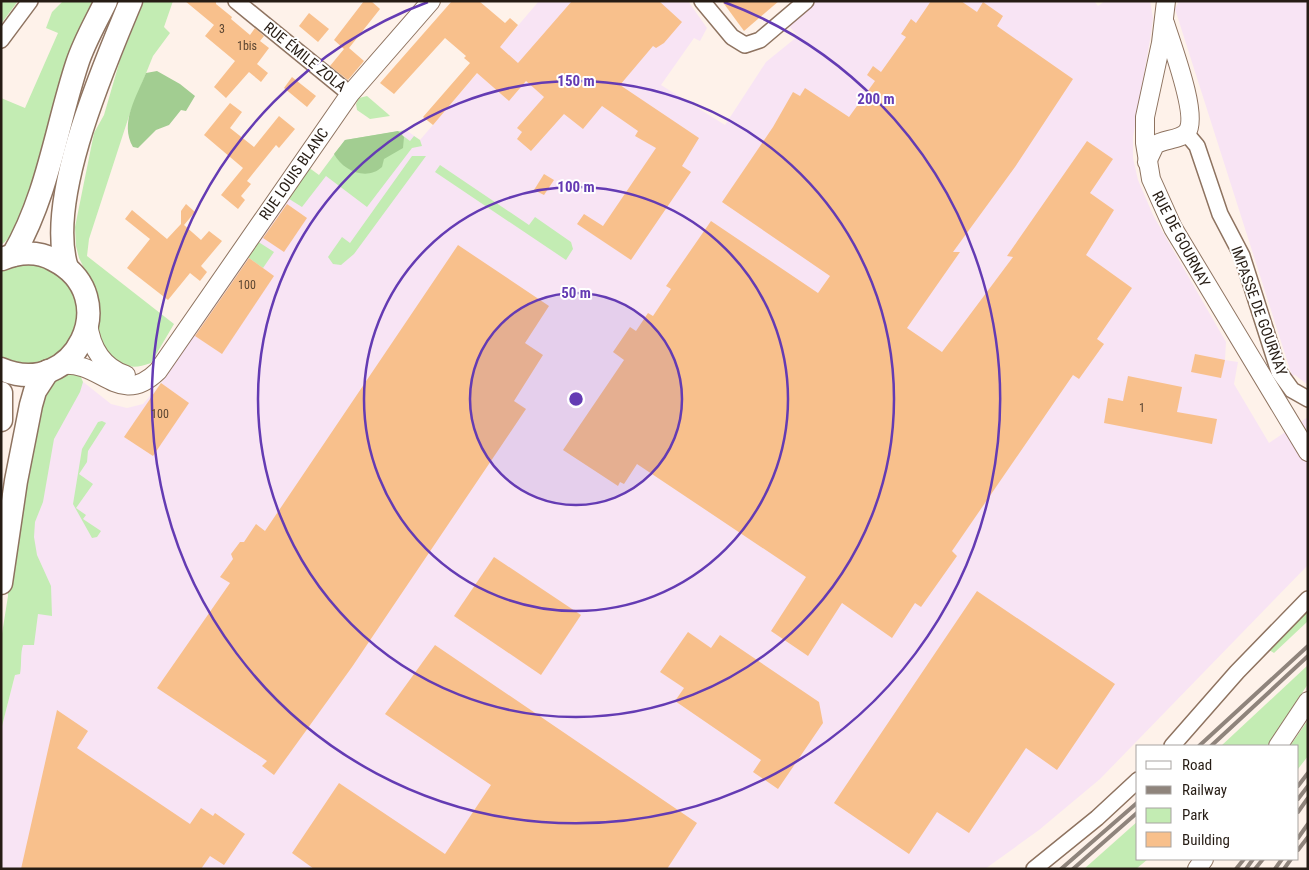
<svg xmlns="http://www.w3.org/2000/svg" width="1309" height="870" viewBox="0 0 1309 870" font-family="'Roboto Condensed',sans-serif">
	<style>
		.industrial { fill: #f8e4f4 }
		.green { fill: #c3ecb3 }
		.forest { fill: #a2cd91 }
		.building { fill: #f8c08c }
		.lines { fill: none; stroke-linecap: round; stroke-linejoin: round }
		.minor-casing { stroke: #8e7360; stroke-width: 18 }
		.tertiary-casing { stroke: #8e7360; stroke-width: 20 }
		.primary-casing { stroke: #8e7360; stroke-width: 25 }
		.minor { stroke: #fff; stroke-width: 15 }
		.tertiary { stroke: #fff; stroke-width: 18 }
		.primary { stroke: #fff; stroke-width: 22 }
		.rail { stroke: #8f847c; stroke-width: 4 }
		.ring { fill: none; stroke: #643bb3; stroke-width: 2.5 }
		.labels { text-anchor: middle; dominant-baseline: central; stroke-width: 4; stroke-linejoin: round; paint-order: stroke }
		.number-label { font-size: 12px; fill: #5a4532 }
		.street-label { font-size: 15px; fill: #261c14; stroke: #fff }
		.centre { fill: #643bb3; stroke: #fff; stroke-width: 2.5 }
		.ring-label { font-size: 15px; text-anchor: middle; font-weight: bold; fill: #643bb3; stroke: #fff; stroke-width: 4; stroke-linejoin: round; paint-order: stroke }
	</style>
	<rect width="100%" height="100%" fill="#fef2ea"/>
	<g class="industrial">
		<polygon points="539,1 688,1 707,28 700,41 694,38 661,85 725,125 766,62 798,36 788,25 817,1 1094,1 1098,6 1105,1 1150,1 1153,18 1151,34 1133,137 1133,158 1138,180 1153,215 1226,342 1225,360 1238,362 1234,384 1269,443 1308,417 1308,565 1100,779 1039,830 985,869 1,869 1,730 15,675 44,425 77,377 111,404 127,408 143,404 162,382 283,202 319,175 345,140 406,130 420,140"/>
		<polygon points="1179,1 1308,1 1308,385 1295,375 1292,376 1175,9"/>
	</g>
	<g class="green">
		<polygon points="1,1 18,1 1,24"/>
		<path d="M 63,1 L 98,1 C 83,35 66,68 54,103 C 43,134 28,228 1,245 L 1,98 L 25,108 L 58,33 L 46,28 L 52,12 Z"/>
		<path d="M 144,1 L 173,1 L 164,27 L 170,33 L 153,56 L 130,113 L 89,239 L 87,256 L 174,324 L 151,363 C 125,373 115,361 98,343 L 96,292 L 79,258 L 76,246 L 75,227 L 94,133 L 104,115 L 120,60 Z"/>
		<polygon points="367,96 388,114 390,116 370,119 357,110 356,104 359,98"/>
		<polygon points="406,130 402,135 410,141 414,136 420,140 422,146 412,148 367,207 326,176 302,207 286,197 308,167 319,175 345,140"/>
		<polygon points="412,156 426,156 354,254 341,265 333,264 328,257 342,237 350,243"/>
		<polygon points="440,165 529,225 535,217 571,242 573,249 566,260 435,172"/>
		<polygon points="257,241 274,252 263,268 246,256"/>
		<path d="M 21,264 C 28,264 37,264 43,266 C 111,290 65,394 1,358 L 1,271 Z"/>
		<path d="M 66,373 L 80,375 L 83,382 L 80,392 L 54,439 L 43,502 L 35,522 L 34,537 L 37,555 L 51,586 L 52,616 L 38,614 L 34,645 L 23,645 C 20,654 22,664 20,674 L 15,675 L 1,730 L 1,640 L 8,596 L 7,575 L 39,402 L 53,381 Z"/>
		<polygon points="102,421 106,423 88,451 87,462 79,474 93,484 76,508 86,515 83,519 101,531 97,537 92,538 73,504 82,449 98,422"/>
		<polygon points="1308,609 1308,621 1274,653 1269,650"/>
		<polygon points="1308,665 1308,684 1267,746 1221,746"/>
		<polygon points="1308,720 1308,756 1298,769 1298,746 1290,746"/>
		<polygon points="1138,821 1138,859 1148,859 1136,869 1084,869"/>
	</g>
	<g class="forest">
		<path d="M 157,71 L 180,84 L 195,96 L 186,111 L 181,110 L 169,125 L 156,130 L 138,148 L 133,147 C 119,123 137,96 146,73 Z"/>
		<path d="M 398,131 L 404,137 L 403,148 L 384,159 L 382,167 C 367,181 343,171 334,154 L 345,140 Z"/>
	</g>
	<g class="building">
		<polygon points="185,1 216,1 216,4 232,17 231,19 250,35 255,28 264,36 260,41 269,48 257,64 268,73 261,82 249,72 226,98 214,87 235,61 205,36 214,25"/>
		<polygon points="364,1 371,1 380,9 349,48 364,61 348,80 330,66 344,49 334,40"/>
		<polygon points="452,1 479,1 505,23 510,18 518,25 500,47 518,63 572,1 659,1 682,22 664,43 656,48 653,46 620,85 699,138 682,166 691,172 631,260 577,224 584,214 603,226 656,148 635,136 638,131 602,106 583,129 564,114 531,151 517,139 522,132 517,128 544,97 526,81 509,101 477,73 433,125 423,117 470,63 464,58 466,56 445,38 394,94 380,83"/>
		<polygon points="722,1 779,1 744,31"/>
		<polygon points="931,1 961,1 977,12 983,2 1003,16 997,26 1073,79 1015,167 953,252 960,252 907,328 942,352 1013,257 1007,256 1087,141 1113,159 1090,193 1114,210 1086,255 1132,288 1097,339 1104,344 1079,379 1073,375 952,551 957,556 921,607 915,603 892,638 842,603 808,656 771,631 806,577 637,464 624,484 620,482 618,486 563,450 624,360 613,352 630,327 636,331 648,313 653,316 671,289 666,286 711,221 818,293 830,276 722,202 773,127 793,92 800,96 805,88 849,117 875,81 867,75 873,66 881,72 906,37 901,34 911,19 916,23"/>
		<polygon points="309,13 329,29 318,42 299,26"/>
		<polygon points="292,77 316,96 307,107 284,88"/>
		<polygon points="230,103 242,112 230,128 254,147 279,116 295,129 279,148 276,145 247,181 251,184 241,196 245,200 238,209 221,195 243,168 204,135"/>
		<polygon points="544,174 554,180 544,195 534,190"/>
		<polygon points="186,204 195,212 184,225 201,240 209,231 222,241 201,266 207,272 200,281 190,273 168,300 127,268 150,239 125,219 132,210 167,239 181,224 181,211"/>
		<polygon points="287,204 307,218 284,252 263,238"/>
		<polygon points="458,245 549,306 525,343 543,355 514,401 526,409 352,667 274,775 262,766 267,761 157,688 230,583 220,577 233,559 231,554 240,542 244,542 256,524 265,531"/>
		<polygon points="249,258 274,276 222,354 195,336"/>
		<polygon points="1195,354 1225,360 1221,378 1191,372"/>
		<polygon points="1128,376 1182,387 1177,412 1217,419 1212,444 1104,423 1108,398 1123,401"/>
		<polygon points="161,383 189,403 153,456 124,437"/>
		<polygon points="494,557 581,615 541,675 454,616"/>
		<polygon points="977,591 1115,684 1057,770 1026,748 969,833 937,812 909,854 834,803"/>
		<polygon points="688,632 711,648 720,635 819,702 823,723 778,789 753,772 761,760 675,701 684,688 660,672"/>
		<polygon points="435,645 697,823 667,869 314,869 292,853 339,783 445,854 491,785 385,714"/>
		<polygon points="57,710 88,731 77,748 190,824 201,808 213,816 215,813 245,834 224,865 210,856 201,869 21,869"/>
	</g>
	<g class="lines">
		<defs>
			<g id="minor">
				<polyline points="236,1 350,94"/>
				<polyline points="702,1 732,37 745,45 760,40 806,1"/>
				<polyline points="1,40 30,1"/>
				<polyline points="1186,133 1197,146 1220,214 1242,256 1279,372 1292,390 1308,399"/>
				<polyline points="1172,746 1237,672 1308,599"/>
				<polyline points="1034,869 1097,818 1138,780"/>
			</g>
			<g id="tertiary">
				<polyline points="1166,1 1161,43 1145,117 1145,143 1151,179 1173,228 1308,452"/>
				<path d="M 1147,162 L 1155,145 C 1164,139 1180,140 1187,132 C 1199,116 1171,43 1165,23"/>
				<path d="M 88,323 C 91,347 102,367 126,375"/>
				<path d="M 61,365 C 102,360 119,409 158,371 L 350,94 L 431,1"/>
				<polyline points="1278,746 1308,701"/>
				<polyline points="1197,869 1204,859"/>
			</g>
			<g id="primary">
				<path d="M 13,255 C 48,195 56,128 77,64 C 84,42 96,22 106,1"/>
				<path d="M 67,268 C 45,200 104,66 131,1"/>
				<path d="M 1,369 C 75,401 125,296 54,260 C 38,251 19,252 2,259"/>
				<polyline points="1,393 1,420"/>
				<polyline points="1,583 16,481 31,405 35,391 48,371"/>
			</g>
		</defs>
		<use href="#minor" class="minor-casing"/>
		<use href="#tertiary" class="tertiary-casing"/>
		<use href="#primary" class="primary-casing"/>
		<use href="#minor" class="minor"/>
		<use href="#tertiary" class="tertiary"/>
		<use href="#primary" class="primary"/>
		<g class="rail">
			<polyline points="1199,746 1308,646"/>
			<polyline points="1211,746 1308,656"/>
			<polyline points="1298,786 1308,773"/>
			<polyline points="1298,799 1308,786"/>
			<polyline points="1298,812 1308,798"/>
			<polyline points="1298,838 1308,824"/>
			<polyline points="1298,850 1308,837"/>
			<polyline points="1061,869 1138,802"/>
			<polyline points="1073,869 1138,812"/>
			<polyline points="1236,869 1244,859"/>
			<polyline points="1246,869 1253,859"/>
			<polyline points="1255,869 1263,859"/>
			<polyline points="1275,869 1282,859"/>
			<polyline points="1284,869 1291,859"/>
		</g>
	</g>
	<circle cx="576" cy="399" r="106" fill="#643bb3" fill-opacity=".12"/>
	<g class="ring">
		<circle cx="576" cy="399" r="106"/>
		<circle cx="576" cy="399" r="212"/>
		<circle cx="576" cy="399" r="318"/>
		<path d="M724 2A424 424 0 1 1 428 2"/>
	</g>
	<g class="labels">
		<g class="number-label">
			<text x="222" y="29">3</text>
			<text x="247" y="46">1bis</text>
			<text x="247" y="285">100</text>
			<text x="1142" y="408">1</text>
			<text x="160" y="414">100</text>
		</g>
		<g class="street-label">
			<text transform="translate(305 57) rotate(39)">RUE ÉMILE ZOLA</text>
			<text transform="translate(294 174) rotate(-55)">RUE LOUIS BLANC</text>
			<text transform="translate(1181 239) rotate(62)">RUE DE GOURNAY</text>
			<text transform="translate(1259 311) rotate(70)">IMPASSE DE GOURNAY</text>
		</g>
	</g>
	<circle cx="576" cy="399" r="8" class="centre"/>
	<g class="ring-label">
		<text x="576" y="86">150 m</text>
		<text x="876" y="104">200 m</text>
		<text x="576" y="192">100 m</text>
		<text x="576" y="298">50 m</text>
	</g>
	<rect width="1309" height="870" fill="none" stroke="#261c14" stroke-width="5"/>
	<rect x="1136" y="745" width="162" height="115" fill="#ffffff" stroke="#a8a4a1"/>
	<rect x="1146" y="761" width="25" height="8" fill="#ffffff" stroke="#a8a4a1"/>
	<text x="1182" y="770" font-size="15" fill="#261c14">Road</text>
	<rect x="1146" y="786" width="25" height="8" fill="#8f847c" stroke="#a8a4a1"/>
	<text x="1182" y="795" font-size="15" fill="#261c14">Railway</text>
	<rect x="1146" y="808" width="25" height="15" fill="#c3ecb3" stroke="#a8a4a1"/>
	<text x="1182" y="820" font-size="15" fill="#261c14">Park</text>
	<rect x="1146" y="832" width="25" height="15" fill="#f8c08c" stroke="#a8a4a1"/>
	<text x="1182" y="845" font-size="15" fill="#261c14">Building</text>
</svg>
